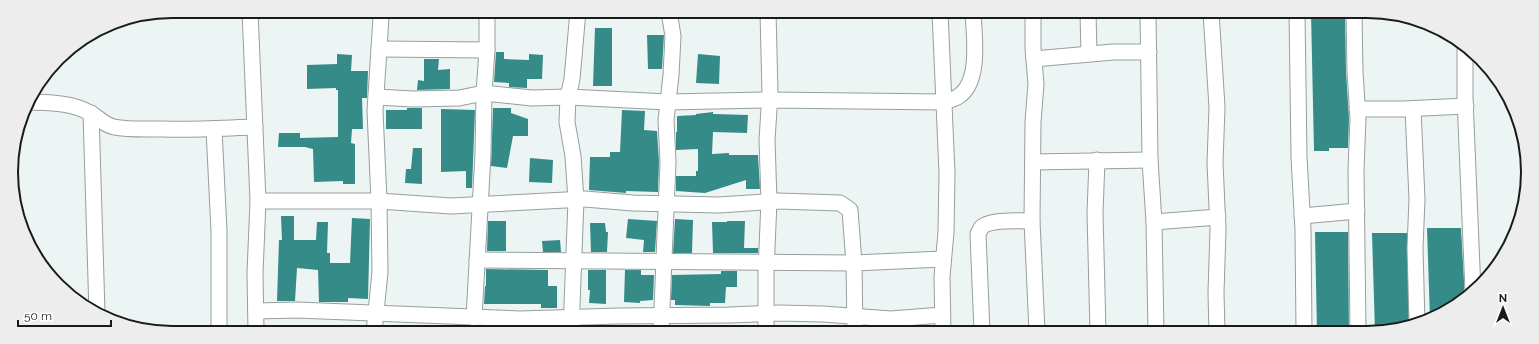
<svg xmlns="http://www.w3.org/2000/svg" width="1539" height="344" viewBox="0 0 1539 344" font-family="Raleway,sans-serif">
	<style>
		.building { fill: #348b88 }
		.lines { fill: none; stroke-linecap: round; stroke-linejoin: round }
		.minor-casing { stroke: #979e9e; stroke-width: 17 }
		.minor { stroke: #fff; stroke-width: 15 }
		.rim { fill: none; stroke: #191b1b; stroke-width: 2 }
	</style>
	<rect width="100%" height="100%" fill="#ecf4f4"/>
	<g class="building">
		<polygon points="1311,12 1345,12 1346,72 1349,118 1348,148 1329,148 1329,151 1314,151"/>
		<polygon points="595,28 612,28 612,86 593,86"/>
		<polygon points="647,35 664,35 662,69 648,69"/>
		<polygon points="496,52 504,52 504,59 529,60 529,54 543,55 542,79 527,79 527,88 509,87 509,83 494,82"/>
		<polygon points="337,54 352,55 351,71 368,71 367,98 362,98 363,129 352,129 351,143 355,144 355,184 343,184 343,181 314,182 313,149 305,147 278,147 279,133 300,133 300,138 338,137 338,90 336,90 336,88 307,89 307,65 337,64"/>
		<polygon points="698,54 720,56 719,84 696,83"/>
		<polygon points="424,59 439,59 438,70 450,69 450,89 417,90 418,80 424,81"/>
		<polygon points="407,108 422,108 422,129 386,129 386,110 407,110"/>
		<polygon points="493,108 511,108 511,113 528,119 528,136 513,136 507,168 491,166"/>
		<polygon points="441,109 475,110 472,188 466,188 466,171 441,172"/>
		<polygon points="622,110 645,111 644,130 657,131 659,162 658,192 626,191 626,193 589,190 590,157 610,157 610,152 620,152"/>
		<polygon points="713,112 713,114 748,115 747,133 713,132 712,154 729,153 729,155 758,155 760,189 746,189 746,180 705,193 676,191 676,176 696,176 696,171 698,171 698,149 676,150 676,132 677,132 677,116 696,115 696,114"/>
		<polygon points="413,148 422,148 422,184 405,183 406,169 411,169"/>
		<polygon points="530,158 553,160 552,183 529,182"/>
		<polygon points="281,216 294,216 294,240 316,240 317,222 328,222 327,253 330,253 330,263 350,263 352,218 370,219 368,299 348,298 348,302 319,302 318,270 297,268 295,301 277,301 279,240 282,240"/>
		<polygon points="628,219 657,221 655,252 643,252 644,240 626,238"/>
		<polygon points="675,219 693,220 692,253 673,253"/>
		<polygon points="488,221 506,221 506,251 487,251"/>
		<polygon points="727,221 745,221 744,248 758,248 758,253 713,253 712,222 727,222"/>
		<polygon points="590,223 605,223 606,232 608,232 607,252 591,252"/>
		<polygon points="1427,228 1461,228 1464,281 1464,298 1438,316 1430,319"/>
		<polygon points="1315,232 1348,232 1349,332 1317,332"/>
		<polygon points="1372,233 1407,233 1409,325 1388,332 1375,332"/>
		<polygon points="560,240 561,252 543,252 542,241"/>
		<polygon points="486,269 548,270 548,286 557,286 557,308 541,308 541,304 484,304 485,286 486,286"/>
		<polygon points="588,270 606,270 606,304 589,303 590,290 588,290"/>
		<polygon points="625,270 641,270 641,275 654,275 653,300 640,301 640,303 624,302"/>
		<polygon points="721,271 737,271 737,287 726,287 725,303 710,303 710,306 675,305 675,300 671,300 672,275 721,274"/>
	</g>
	<g class="lines">
		<defs>
			<g id="minor">
				<polyline points="250,11 258,201 255,273 256,332"/>
				<polyline points="940,12 947,173 946,232 942,277 943,332"/>
				<polyline points="1088,12 1089,54"/>
				<polyline points="1148,12 1150,160 1154,222 1156,332"/>
				<polyline points="1211,12 1217,107 1215,163 1218,229 1216,293 1217,332"/>
				<polyline points="1297,12 1299,157 1303,230 1304,332"/>
				<polyline points="1354,12 1355,72 1358,118 1356,170 1358,332"/>
				<polyline points="1465,48 1465,98 1473,292"/>
				<polyline points="379,49 487,50"/>
				<polyline points="1034,59 1113,52 1149,52"/>
				<path d="M 376,97 L 413,99 L 459,98 L 484,93 L 532,98 L 568,97 L 668,102 L 770,100 L 944,102 C 949,100 955,99 959,96 C 981,81 974,35 973,12"/>
				<path d="M 27,102 C 48,103 71,102 90,113 C 100,118 102,124 114,127 C 129,130 147,129 163,129 C 194,130 224,128 255,127"/>
				<polyline points="1357,109 1403,109 1466,106"/>
				<polyline points="1413,109 1417,199 1415,248 1417,323"/>
				<polyline points="91,113 97,313"/>
				<polyline points="214,129 219,231 219,332"/>
				<polyline points="1097,160 1095,213 1098,332"/>
				<polyline points="1033,162 1150,160"/>
				<polyline points="258,201 379,201 451,206 585,199 633,203 719,205 778,201 840,203 850,210 854,263 855,332"/>
				<polyline points="1302,216 1357,211"/>
				<polyline points="1032,221 1037,332"/>
				<polyline points="1154,222 1218,217"/>
				<polyline points="477,260 854,263 943,259"/>
				<polyline points="256,311 297,310 520,319 618,316 729,315 780,313 823,314 891,319 942,315"/>
				<polyline points="474,318 483,154 484,93 487,50 487,11"/>
				<polyline points="374,332 380,272 379,201 375,111 381,17 382,11"/>
				<polyline points="571,332 576,200 573,156 567,122 568,97 572,79 578,11"/>
				<polyline points="661,332 668,162 666,120 671,75 673,36 669,12"/>
				<polyline points="766,332 766,271 769,201 767,140 770,94 768,12"/>
				<path d="M 982,332 L 978,234 C 979,232 980,230 981,228 C 988,219 1021,221 1032,221 L 1033,122 L 1036,84 L 1033,48 L 1033,12"/>
			</g>
		</defs>
		<use href="#minor" class="minor-casing"/>
		<use href="#minor" class="minor"/>
	</g>
	<path d="M0 0H1539V344H0ZM172 18H1367A154 154 0 0 1 1521 172V172A154 154 0 0 1 1367 326H172A154 154 0 0 1 18 172V172A154 154 0 0 1 172 18Z" fill="#ededed" fill-rule="evenodd"/>
	<path class="rim" d="M172 18H1367A154 154 0 0 1 1521 172V172A154 154 0 0 1 1367 326H172A154 154 0 0 1 18 172V172A154 154 0 0 1 172 18Z"/>
	<g transform="translate(1503 308)" stroke="#ffffff" stroke-width="3" paint-order="stroke">
	<path d="M0-3L7 15L0 10L-7 15Z" fill="#191b1b"/>
	<text y="-6" font-size="11" font-weight="bold" text-anchor="middle" fill="#191b1b">N</text>
	</g>
	<path d="M18 320v6h93v-6" fill="none" stroke="#191b1b" stroke-width="2"/>
	<text x="24" y="320" font-size="12" fill="#191b1b" stroke="#ffffff" stroke-width="3" paint-order="stroke">50 m</text>
</svg>
